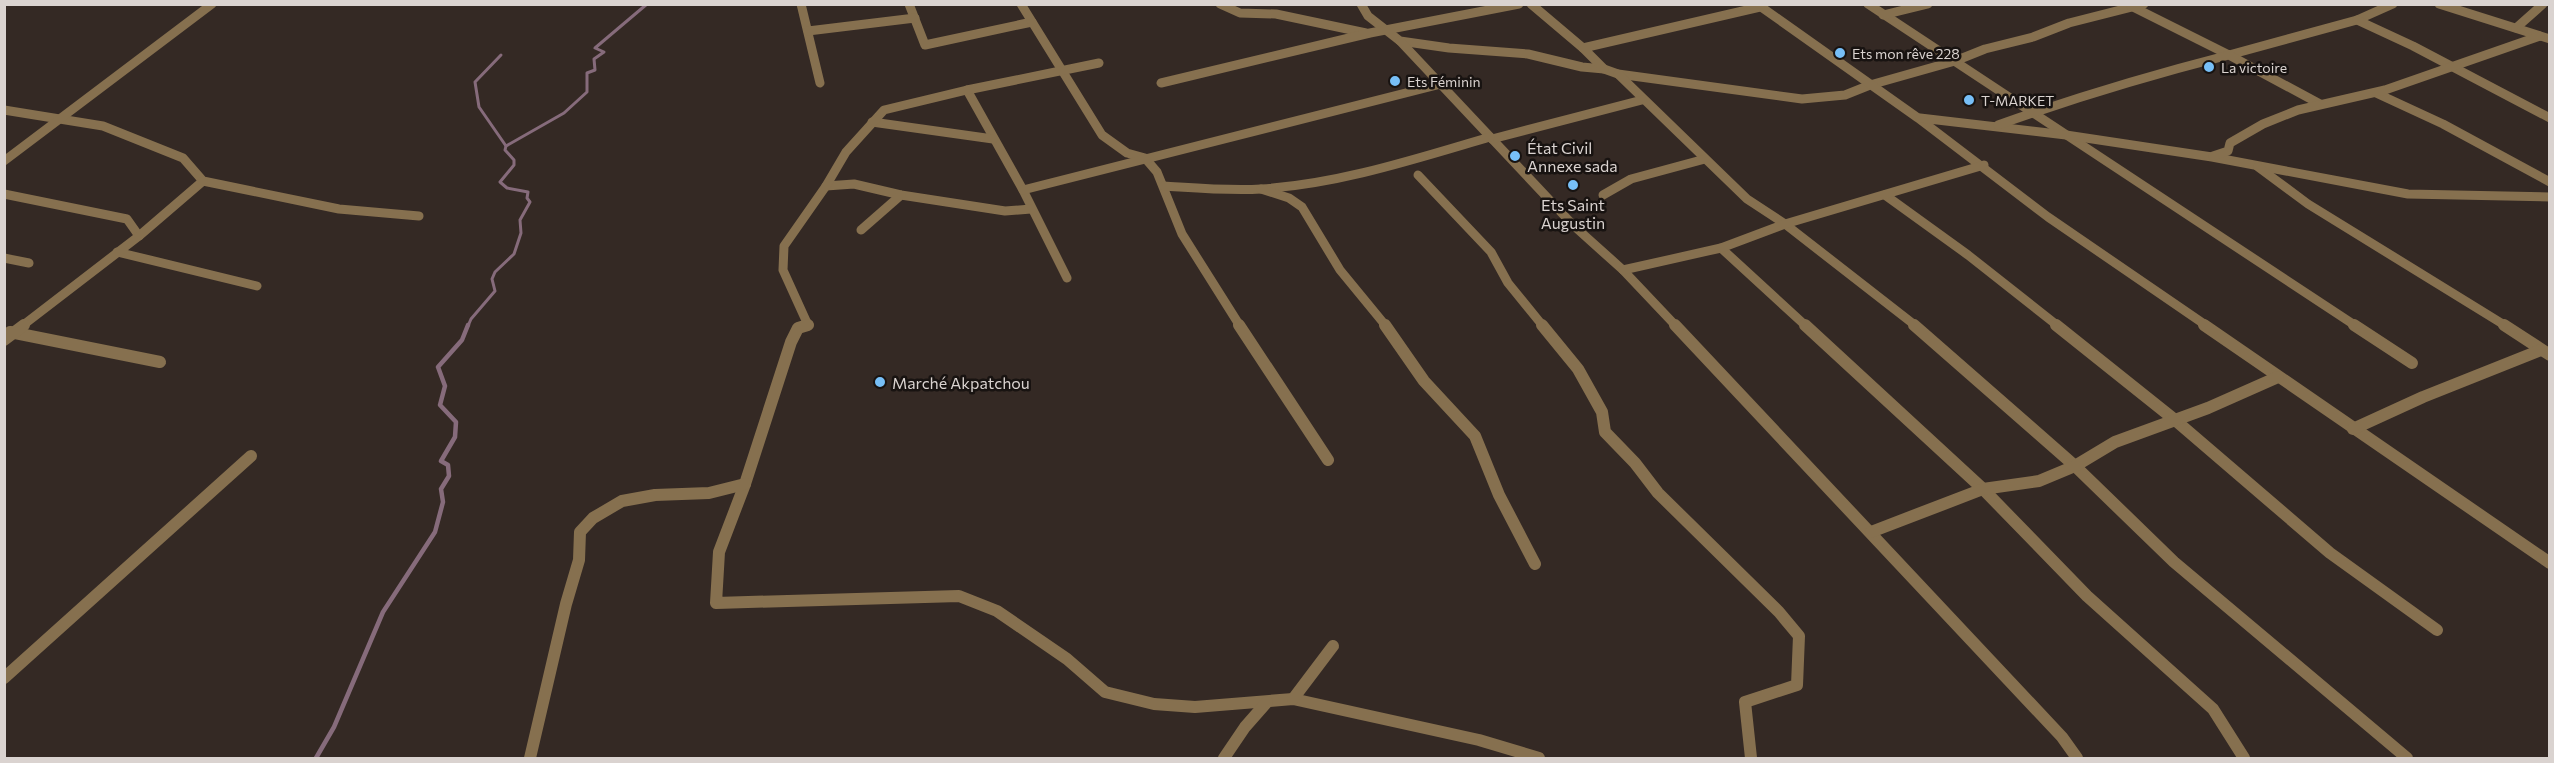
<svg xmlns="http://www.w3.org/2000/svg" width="2554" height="763" viewBox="0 0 2554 763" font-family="Commissioner,sans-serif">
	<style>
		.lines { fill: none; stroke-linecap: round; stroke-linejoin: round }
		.stream-far1 { stroke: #866b7b; stroke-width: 3 }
		.stream { stroke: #866b7b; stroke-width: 4.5 }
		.street-far1 { stroke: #86704f; stroke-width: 9 }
		.street { stroke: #86704f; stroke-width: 12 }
		.poi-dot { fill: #77bff7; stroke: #181311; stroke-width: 2 }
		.labels { text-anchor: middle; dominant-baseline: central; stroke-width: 5; stroke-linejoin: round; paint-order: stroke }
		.far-poi-label { font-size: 14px; fill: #dad3d0; stroke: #181311; text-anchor: start }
		.poi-label { font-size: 16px; fill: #dad3d0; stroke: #181311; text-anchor: start }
	</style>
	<rect width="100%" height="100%" fill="#342924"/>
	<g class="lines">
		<g class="stream-far1">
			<polyline points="501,55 475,82 479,107 506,146"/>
			<polyline points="468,326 471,319 495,291 492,279 495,272 514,254 521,233 520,220 530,202 527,198 528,192 507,188 500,182 514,165 514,160 505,150 506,146 564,113 587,92 587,73 595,70 594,59 604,52 595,48 647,4"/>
		</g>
		<polyline class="stream" points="316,758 334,727 383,612 435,532 443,502 441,489 449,476 448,465 441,461 455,437 456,422 440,405 445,386 438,367 462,340 468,325"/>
		<g class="street-far1">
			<polyline points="801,4 820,83"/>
			<polyline points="909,4 925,45 1032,22"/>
			<polyline points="1021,4 1102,135 1127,153 1145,158 1157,172 1182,234 1240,326"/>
			<polyline points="1220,4 1240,13 1276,14 1366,33"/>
			<polyline points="1361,4 1368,16 1400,41 1449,48 1528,54 1582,67 1604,69 1618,74 1802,99 1845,95 1870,85 1955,61 1985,49 2033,37 2069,23 2144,4"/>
			<polyline points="1531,4 1583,48"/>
			<polyline points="1757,4 1918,118 2048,217 2207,326"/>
			<polyline points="1868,4 2356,326"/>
			<polyline points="2439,4 2550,39"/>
			<polyline points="2131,6 2229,55 2357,20 2393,4"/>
			<polyline points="1883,15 1928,4"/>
			<polyline points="2357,20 2413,46 2550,118"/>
			<polyline points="2516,28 2543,4"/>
			<polyline points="808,31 915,18"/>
			<polyline points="1400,41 1574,226 1623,270 1676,326"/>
			<polyline points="1604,69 1583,48 1760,7"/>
			<polyline points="1618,74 1747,199 1785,224 1916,326"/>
			<polyline points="1161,83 1370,33 1519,4"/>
			<polyline points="967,90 1023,190 1067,278"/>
			<polyline points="2376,93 2443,124 2550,182"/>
			<polyline points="4,110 103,126 183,158 203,181 339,209 419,216"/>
			<polyline points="1920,118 2066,135 2212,157 2408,194 2550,197"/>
			<polyline points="872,122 993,139"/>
			<path d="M 1998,125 C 2074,98 2151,75 2229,55 L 2320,104"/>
			<polyline points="1492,139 1642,100"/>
			<polyline points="2213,156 2228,151 2230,143 2263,124 2298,110 2385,90 2540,36"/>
			<polyline points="4,161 212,4"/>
			<polyline points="2258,167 2308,204 2506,326"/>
			<polyline points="1418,175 1491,252 1508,283 1543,326"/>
			<polyline points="826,186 854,184 901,195 1005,211 1031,209"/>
			<path d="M 1164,186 C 1196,188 1229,191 1261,189 C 1339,184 1415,159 1490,137"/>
			<polyline points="1261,189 1289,198 1302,207 1340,270 1386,326"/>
			<polyline points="1023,190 1441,84"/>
			<polyline points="4,194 127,219 139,236"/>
			<polyline points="1603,195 1631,179 1705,159"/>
			<polyline points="1885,195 1968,255 2058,326"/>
			<polyline points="861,230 901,195"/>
			<polyline points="1721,248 1806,326"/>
			<polyline points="117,252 257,286"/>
			<polyline points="4,258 29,263"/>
			<polyline points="1623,270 1721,248 1785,224 1984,165"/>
			<polyline points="22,326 139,236 203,181"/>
			<polyline points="803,326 808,325 783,270 784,246 826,186 846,152 884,110 967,90 1099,63"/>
		</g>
		<g class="street">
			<polyline points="808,325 798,328 791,342 745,484 719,552 716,603 959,596 997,611 1067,659 1105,692 1154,704 1195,707 1293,699 1479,740 1539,758"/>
			<polyline points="1239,325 1328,460"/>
			<polyline points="1385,325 1424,381 1475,436 1499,495 1535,564"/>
			<polyline points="1542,325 1578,369 1602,412 1605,432 1635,463 1658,493 1779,612 1799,636 1797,685 1745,702 1751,758"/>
			<polyline points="1675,325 2062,737 2077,758"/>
			<polyline points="1805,325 1983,489 2087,596 2213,709 2244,758"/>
			<polyline points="1914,325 2075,466 2174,562 2407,758"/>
			<polyline points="2056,325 2175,420 2330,553 2437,630"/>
			<polyline points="2204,325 2550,563"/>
			<polyline points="2354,325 2412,363"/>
			<polyline points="2504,325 2550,355"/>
			<polyline points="10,332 160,362"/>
			<polyline points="4,340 24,325"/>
			<polyline points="2353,429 2423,397 2541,350"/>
			<polyline points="1871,532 1983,489 2039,481 2075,466 2115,442 2208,408 2278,377"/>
			<polyline points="4,678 251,456"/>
			<polyline points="1293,699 1333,646"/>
			<polyline points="530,758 566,604 579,560 580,532 593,518 622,501 655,495 709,493 745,484"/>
			<polyline points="1224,758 1245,727 1267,702"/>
		</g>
	</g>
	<g class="poi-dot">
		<circle cx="1840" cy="53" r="6"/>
		<circle cx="2209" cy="67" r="6"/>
		<circle cx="1395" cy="81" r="6"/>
		<circle cx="1969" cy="100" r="6"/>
		<circle cx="1515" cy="156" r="6"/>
		<circle cx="1573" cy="185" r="6"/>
		<circle cx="880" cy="382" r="6"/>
	</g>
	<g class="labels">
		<g class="far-poi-label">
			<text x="1852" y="53">Ets mon rêve 228</text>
			<text x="2221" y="67">La victoire</text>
			<text x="1407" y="81">Ets Féminin</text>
			<text x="1981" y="100">T-MARKET</text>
		</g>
		<g class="poi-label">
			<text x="1527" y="147">État Civil<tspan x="1527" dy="18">Annexe sada</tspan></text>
			<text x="1573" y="204" text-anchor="middle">Ets Saint<tspan x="1573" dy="18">Augustin</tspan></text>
			<text x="892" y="382">Marché Akpatchou</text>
		</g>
	</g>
	<rect width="2554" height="763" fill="none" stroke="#dad3d0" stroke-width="12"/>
</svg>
